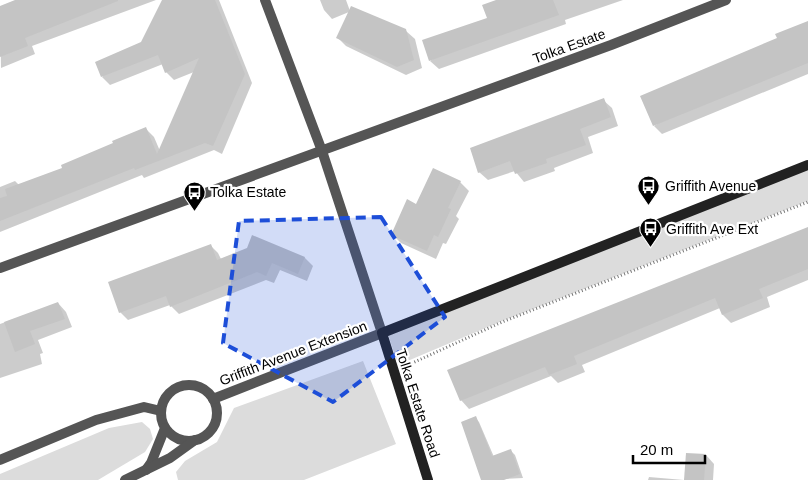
<svg xmlns="http://www.w3.org/2000/svg" width="808" height="480" viewBox="0 0 808 480" font-family="Arial,sans-serif">
	<style>
		.green { fill: #dcdcdc }
		.shadow { fill: #0003 }
		.building { fill: #c4c4c4 }
		.lines { fill: none; stroke-linecap: round; stroke-linejoin: round }
		.path { stroke: #777; stroke-width: 3; stroke-dasharray: 1 2.5; stroke-linecap: butt }
		.minor { stroke: #555; stroke-width: 10 }
		.secondary { stroke: #222; stroke-width: 10 }
		.marked { fill: #1d4ed8; fill-opacity: 0.2; stroke: #1d4ed8; stroke-width: 4; stroke-dasharray: 10 6; stroke-linejoin: round }
		.labels { text-anchor: middle; dominant-baseline: central; stroke-width: 4.5; stroke-linejoin: round; paint-order: stroke }
		.street-label { font-size: 14px; fill: #000; stroke: #fff }
		.poi-label { font-size: 14px; fill: #000; stroke: #fff; text-anchor: start }
	</style>
	<rect width="100%" height="100%" fill="#fff"/>
	<g class="green">
		<polygon points="808,167 808,201 502,321 398,365 387,331"/>
		<polygon points="363,361 396,444 304,480 178,480 176,472 185,461 217,442 234,408"/>
		<polygon points="142,422 150,429 153,439 145,452 98,480 0,480 0,474 109,428"/>
	</g>
	<g class="shadow">
		<polygon points="19,0 156,0 32,46 35,54 1,68 0,7"/>
		<polygon points="164,0 219,0 252,83 222,154 214,150 144,178 142,175 0,232 0,187 15,181 19,185 64,169 146,129 154,137 160,151 194,72 174,80 166,72 163,64 110,85 102,77 142,43"/>
		<polygon points="320,0 346,0 350,11 406,31 415,39 422,68 406,75 346,46 338,38 349,12 332,19 324,10"/>
		<polygon points="503,0 623,0 565,20 566,24 439,69 430,61 488,19"/>
		<polygon points="808,22 808,74 662,134 654,126 779,38"/>
		<polygon points="603,100 612,108 618,126 588,137 593,153 554,168 555,171 524,182 515,171 488,180 479,172"/>
		<polygon points="460,182 469,191 456,216 459,219 446,244 443,243 436,259 401,243 392,234 416,205"/>
		<polygon points="808,228 808,280 767,297 770,307 731,323 723,315 720,308 582,365 585,372 558,383 551,376 469,409 461,400"/>
		<polygon points="252,237 305,258 313,266 307,281 280,270 274,283 266,280 179,314 170,305 128,320 120,312 210,245 218,253 221,259 248,249"/>
		<polygon points="58,303 66,312 72,327 38,340 43,353 40,354 42,364 0,378 0,324"/>
		<polygon points="475,418 479,422 494,457 511,451 515,455 523,478 483,480"/>
		<polygon points="706,455 714,464 713,480 685,480"/>
		<polygon points="649,477 684,480 648,480"/>
	</g>
	<g class="building">
		<polygon points="15,0 118,0 118,1 25,38 28,46 0,57 0,6"/>
		<polygon points="162,0 215,0 245,74 213,146 205,143 135,170 134,168 0,221 0,198 7,196 5,189 62,168 61,165 113,143 112,141 146,127 157,154 199,58 165,73 158,55 101,77 95,62 141,42"/>
		<polygon points="496,0 553,0 559,15 429,61 422,40 487,18 482,5"/>
		<polygon points="351,6 406,29 414,60 397,67 336,38"/>
		<polygon points="808,21 808,63 653,126 640,96 777,38 775,34"/>
		<polygon points="604,98 611,117 580,129 586,145 546,159 547,163 515,174 510,161 478,173 470,148"/>
		<polygon points="433,168 461,181 448,208 451,209 438,237 434,235 427,251 391,235 407,199 416,204"/>
		<polygon points="808,227 808,269 759,289 763,298 722,315 715,298 574,356 577,364 549,375 545,367 460,401 447,370"/>
		<polygon points="252,235 305,257 298,274 272,263 266,276 257,272 170,307 166,296 119,313 108,282 211,244 217,260 247,248"/>
		<polygon points="58,302 65,319 30,331 35,344 15,352 4,322"/>
		<polygon points="476,416 492,456 511,449 520,474 504,480 481,480 461,422"/>
		<polygon points="686,453 706,454 704,480 684,480"/>
	</g>
	<g class="lines">
		<polyline class="path" points="408,365 502,322 808,202"/>
		<g class="minor">
			<polyline points="0,268 611,45 726,0"/>
			<circle cx="189" cy="413" r="28"/>
			<polyline points="213,399 382,333 322,151 265,0"/>
			<polyline points="0,460 96,420 144,407 161,411"/>
			<polyline points="146,470 151,463 165,428"/>
			<polyline points="125,480 170,458 195,440"/>
		</g>
		<polyline class="secondary" points="428,480 382,333 808,165"/>
	</g>
	<path class="marked" d="M 381,217 L 445,317 L 333,402 L 223,343 L 239,221 Z"/>
	<defs>
		<symbol id="bus-pin" viewBox="-11 -11 22 30"><path d="M0 17L-7.5 6A9.5 9.5 0 1 1 7.5 6Z" fill="#000" stroke="#fff"/><path d="M-5-6H5V4H4V6H2V4H-2V6H-4V4H-5ZM-3.5-4V0h7V-4ZM-3.5 1.2v1.5H-2V1.2ZM2 1.2v1.5H3.5V1.2Z" fill="#fff"/></symbol>
	</defs>
	<g fill-rule="evenodd">
		<use href="#bus-pin" x="636" y="174" width="25" height="34"/>
		<use href="#bus-pin" x="182" y="180" width="25" height="34"/>
		<use href="#bus-pin" x="638" y="216" width="25" height="34"/>
	</g>
	<g class="labels">
		<g class="street-label">
			<text transform="translate(569 46) rotate(-20)">Tolka Estate</text>
			<text transform="translate(293 353) rotate(-21)">Griffith Avenue Extension</text>
			<text transform="translate(418 403) rotate(72)">Tolka Estate Road</text>
		</g>
		<g class="poi-label">
			<text x="665" y="186">Griffith Avenue</text>
			<text x="210" y="192">Tolka Estate</text>
			<text x="666" y="229">Griffith Ave Ext</text>
		</g>
	</g>
	<path d="M633 455v8h72v-8" fill="none" stroke="#000000" stroke-width="2.5"/>
	<text x="640" y="455" font-size="15" fill="#000000" stroke="#ffffff" stroke-width="4" paint-order="stroke">20 m</text>
</svg>
